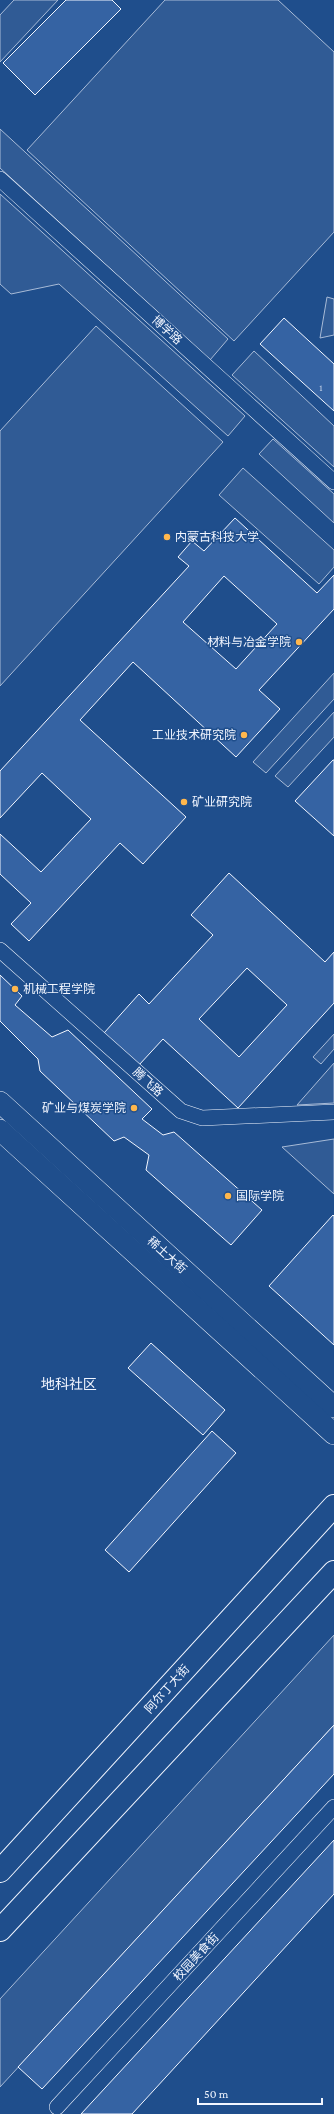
<svg xmlns="http://www.w3.org/2000/svg" width="334" height="2114" viewBox="0 0 334 2114" font-family="'Crimson Pro','Noto Sans SC',serif">
	<style>
		.green { fill: #305b95; stroke: #a8bbd7 }
		.building { fill: #3563a3; stroke: #f2f6ff; fill-rule: evenodd }
		.lines { fill: none; stroke-linecap: round; stroke-linejoin: round }
		.street-casing { stroke: #f2f6ff; stroke-width: 16 }
		.secondary-casing { stroke: #f2f6ff; stroke-width: 22 }
		.primary-casing { stroke: #f2f6ff; stroke-width: 24 }
		.street { stroke: #1f4e8c; stroke-width: 15 }
		.secondary { stroke: #1f4e8c; stroke-width: 21 }
		.primary { stroke: #1f4e8c; stroke-width: 22 }
		.poi-dot { fill: #ffb74d; stroke: #1f4e8c; stroke-width: 1.5 }
		.labels { text-anchor: middle; dominant-baseline: central; stroke-width: 3; stroke-linejoin: round; paint-order: stroke }
		.number-label { font-size: 10px; fill: #c3d1e8 }
		.street-label { font-size: 12px; fill: #f2f6ff; stroke: #1f4e8c }
		.poi-label { font-size: 12px; fill: #f2f6ff; stroke: #1f4e8c; text-anchor: start }
		.quarter-label { font-size: 14px; fill: #f2f6ff; stroke: #1f4e8c }
	</style>
	<rect width="100%" height="100%" fill="#1f4e8c"/>
	<g class="green">
		<polygon points="14,0 58,0 0,62 0,15"/>
		<polygon points="165,0 278,0 334,52 334,232 234,341 27,150"/>
		<polygon points="0,129 228,339 210,360 0,168"/>
		<polygon points="0,194 245,416 228,436 59,284 11,294 0,284"/>
		<polygon points="327,297 334,299 334,335 320,338"/>
		<polygon points="96,326 223,442 0,686 0,431"/>
		<polygon points="254,351 334,426 334,467 232,375"/>
		<polygon points="273,439 334,494 334,523 259,454"/>
		<polygon points="243,468 334,550 334,567 319,584 219,495"/>
		<polygon points="334,673 334,699 266,773 253,762"/>
		<polygon points="334,712 334,737 288,787 275,776"/>
		<polygon points="334,1034 334,1049 321,1064 313,1057"/>
		<polygon points="334,1063 334,1103 297,1105"/>
		<polygon points="334,1139 334,1194 282,1147"/>
		<polygon points="334,1635 334,1725 0,2087 0,1999"/>
	</g>
	<g class="building">
		<polygon points="66,0 112,0 121,9 35,95 3,63"/>
		<polygon points="284,318 334,364 334,411 260,344"/>
		<path d="M 235,518 L 317,593 L 334,575 L 334,609 L 259,690 L 280,709 L 236,757 L 133,662 L 80,720 L 186,817 L 143,864 L 120,843 L 29,941 L 11,924 L 31,903 L 0,874 L 0,834 L 41,872 L 91,819 L 42,773 L 0,818 L 0,771 L 189,566 L 178,557 L 192,541 L 204,551 ZM 224,576 L 277,624 L 236,669 L 183,622 Z"/>
		<polygon points="333,760 334,760 334,836 295,801"/>
		<path d="M 229,873 L 325,962 L 334,952 L 334,1003 L 238,1108 L 163,1039 L 139,1065 L 104,1033 L 139,994 L 149,1004 L 213,935 L 191,915 ZM 247,968 L 287,1005 L 239,1057 L 199,1019 Z"/>
		<polygon points="0,975 22,996 15,1005 52,1037 68,1030 152,1109 142,1119 163,1135 174,1132 262,1210 231,1245 146,1170 149,1155 124,1137 114,1141 40,1071 38,1059 0,1021"/>
		<polygon points="333,1215 334,1216 334,1345 269,1286"/>
		<polygon points="151,1343 225,1410 203,1435 128,1368"/>
		<polygon points="212,1431 236,1453 129,1572 105,1550"/>
		<polygon points="334,1725 334,1774 42,2089 18,2067"/>
		<polygon points="334,1840 334,1894 132,2114 81,2114"/>
	</g>
	<g class="lines">
		<defs>
			<g id="street">
				<polyline points="0,179 334,482"/>
				<polyline points="0,950 181,1111 202,1118 334,1112"/>
				<polyline points="57,2107 334,1807"/>
			</g>
			<g id="secondary">
				<polyline points="0,1102 334,1407"/>
				<polyline points="0,1130 334,1434"/>
			</g>
			<g id="primary">
				<polyline points="0,1871 334,1506"/>
				<polyline points="0,1930 334,1572"/>
			</g>
		</defs>
		<use href="#street" class="street-casing"/>
		<use href="#secondary" class="secondary-casing"/>
		<use href="#primary" class="primary-casing"/>
		<use href="#street" class="street"/>
		<use href="#secondary" class="secondary"/>
		<use href="#primary" class="primary"/>
	</g>
	<g class="poi-dot">
		<circle cx="167" cy="537" r="4"/>
		<circle cx="299" cy="642" r="4"/>
		<circle cx="244" cy="735" r="4"/>
		<circle cx="184" cy="802" r="4"/>
		<circle cx="15" cy="989" r="4"/>
		<circle cx="134" cy="1108" r="4"/>
		<circle cx="228" cy="1196" r="4"/>
	</g>
	<g class="labels">
		<g class="number-label">
			<text x="321" y="387">1</text>
		</g>
		<g class="street-label">
			<text transform="translate(167 330) rotate(42)">博学路</text>
			<text transform="translate(148 1082) rotate(42)">腾飞路</text>
			<text transform="translate(167 1255) rotate(42)">稀土大街</text>
			<text transform="translate(167 1689) rotate(-48)">阿尔丁大街</text>
			<text transform="translate(196 1957) rotate(-47)">校园美食街</text>
		</g>
		<g class="poi-label">
			<text x="175" y="537">内蒙古科技大学</text>
			<text x="291" y="642" text-anchor="end">材料与冶金学院</text>
			<text x="236" y="735" text-anchor="end">工业技术研究院</text>
			<text x="192" y="802">矿业研究院</text>
			<text x="23" y="989">机械工程学院</text>
			<text x="126" y="1108" text-anchor="end">矿业与煤炭学院</text>
			<text x="236" y="1196">国际学院</text>
		</g>
		<g class="quarter-label">
			<text x="69" y="1384">地科社区</text>
		</g>
	</g>
	<path d="M198 2098v6h124v-6" fill="none" stroke="#f2f6ff" stroke-width="2"/>
	<text x="204" y="2098" font-size="12" fill="#f2f6ff" stroke="#1f4e8c" stroke-width="3" paint-order="stroke">50 m</text>
</svg>
